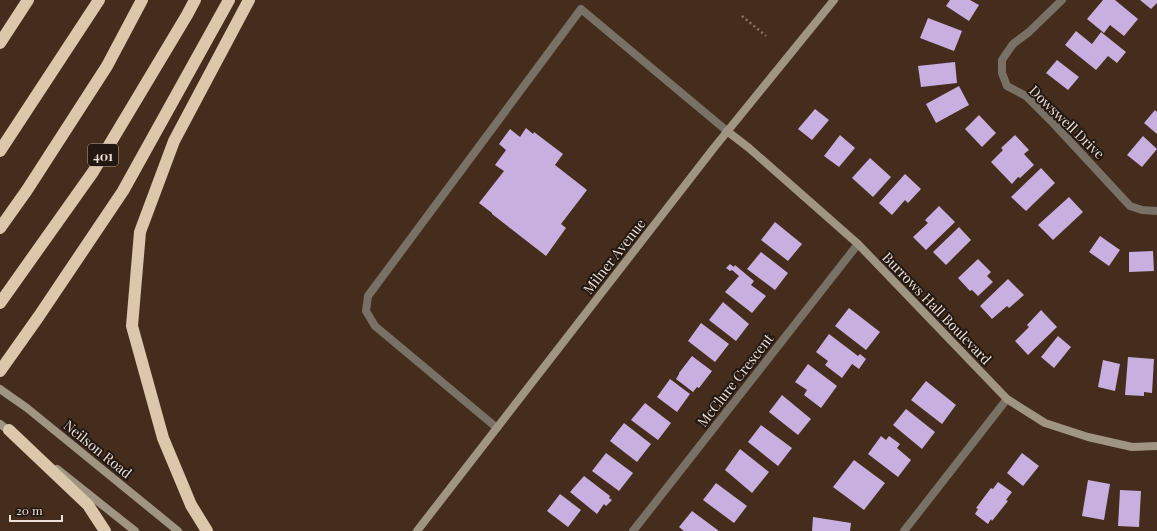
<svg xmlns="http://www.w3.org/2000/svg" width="1157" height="531" viewBox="0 0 1157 531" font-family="'Playfair Display',serif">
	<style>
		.building { fill: #c8afdf }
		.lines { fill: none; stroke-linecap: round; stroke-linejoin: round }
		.path { stroke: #867365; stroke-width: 2.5; stroke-dasharray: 2 3; stroke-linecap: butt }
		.lane { stroke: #797166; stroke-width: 8 }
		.street { stroke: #797166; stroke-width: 8 }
		.secondary { stroke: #a09483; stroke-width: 8 }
		.highway { stroke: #dac7ac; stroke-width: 12 }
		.labels { text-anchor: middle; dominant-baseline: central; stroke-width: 4; stroke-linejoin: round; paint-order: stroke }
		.shield { fill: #221811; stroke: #b1a49b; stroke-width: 1 }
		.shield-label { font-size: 13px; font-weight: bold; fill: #eee0d6 }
		.street-label { font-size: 14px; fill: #eee0d6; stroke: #221811 }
	</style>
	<rect width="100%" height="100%" fill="#442d1d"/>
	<g class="building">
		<polygon points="950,0 970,0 979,5 969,21 946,6"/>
		<polygon points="1103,0 1115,0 1138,19 1124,36 1110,25 1104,33 1087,19"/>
		<polygon points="1140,0 1157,0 1157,3 1151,9"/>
		<polygon points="928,18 962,31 954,51 920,38"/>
		<polygon points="1076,31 1092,44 1101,32 1126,52 1117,63 1108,56 1096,70 1065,45"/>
		<polygon points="1057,60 1079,77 1068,90 1046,73"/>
		<polygon points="955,62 957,83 921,87 918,66"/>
		<polygon points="959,86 969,105 936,123 926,104"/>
		<polygon points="815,109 829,120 812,140 798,129"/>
		<polygon points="1155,110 1157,112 1157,134 1144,123"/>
		<polygon points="979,115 996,133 982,147 965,129"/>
		<polygon points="526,128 533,134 534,132 563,154 555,165 587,190 561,224 566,228 546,256 492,214 492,213 479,203 504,171 495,165 506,150 499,144 510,129 520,137"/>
		<polygon points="840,135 855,148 839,167 824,156"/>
		<polygon points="1015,135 1029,150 1024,154 1034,165 1020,178 1018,177 1012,184 991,162 1003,150 1001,148"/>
		<polygon points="1143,136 1157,149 1142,167 1127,155"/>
		<polygon points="870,158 891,177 873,197 852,178"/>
		<polygon points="1041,168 1055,183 1026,211 1011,197"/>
		<polygon points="905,174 921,189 908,203 905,200 892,215 879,203"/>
		<polygon points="1069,197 1083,212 1053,240 1038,225"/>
		<polygon points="939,206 955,222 926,250 913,237 928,223 925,220"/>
		<polygon points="775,222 802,244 788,261 761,240"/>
		<polygon points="959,227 971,240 946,265 933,252"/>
		<polygon points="1100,236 1120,250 1109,266 1089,252"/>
		<polygon points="1153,251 1154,271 1129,272 1129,252"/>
		<polygon points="761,252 788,273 775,290 747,269"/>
		<polygon points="978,259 991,272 987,276 993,282 978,296 972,290 970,291 958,278"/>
		<polygon points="730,264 734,267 735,265 754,281 751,285 766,296 752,313 725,292 739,276 732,270 730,271 726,268"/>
		<polygon points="1008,279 1024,295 1009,308 1007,306 992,319 980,306"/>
		<polygon points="723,302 749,324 736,341 709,320"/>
		<polygon points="849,308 880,332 866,350 835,326"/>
		<polygon points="1041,310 1057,327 1028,355 1015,341 1029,327 1027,325"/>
		<polygon points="701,323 729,344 715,362 688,341"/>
		<polygon points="829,334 858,356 860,354 866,359 859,369 852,364 842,378 825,365 828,361 816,352"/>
		<polygon points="1058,336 1071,347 1054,368 1041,357"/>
		<polygon points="692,356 712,371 699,388 697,387 693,392 676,379 679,374 679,373"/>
		<polygon points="1128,357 1154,359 1152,393 1144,392 1144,396 1125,395"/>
		<polygon points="1103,360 1120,364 1115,391 1098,387"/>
		<polygon points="808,364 837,386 821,408 804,395 807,390 795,382"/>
		<polygon points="670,379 690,394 677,412 657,397"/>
		<polygon points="926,381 956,405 942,424 911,400"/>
		<polygon points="782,395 811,419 798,435 769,412"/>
		<polygon points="645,403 671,423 658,440 631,420"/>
		<polygon points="906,409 935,432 922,449 893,425"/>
		<polygon points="624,423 651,444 637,462 610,441"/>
		<polygon points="761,425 792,448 778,466 748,442"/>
		<polygon points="881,436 886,440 889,436 900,444 897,448 911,460 898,477 868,454"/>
		<polygon points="740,449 769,472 752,493 725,470"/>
		<polygon points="606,453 633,473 619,491 592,471"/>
		<polygon points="1022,453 1039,466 1023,486 1007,473"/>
		<polygon points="854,460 885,483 864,510 833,487"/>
		<polygon points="584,476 610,496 609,498 612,500 606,506 604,504 597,514 570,492"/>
		<polygon points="1088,480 1110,484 1104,520 1082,516"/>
		<polygon points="998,482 1012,492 1006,500 1008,501 992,521 991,519 988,524 975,514 978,509 976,508 991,488 993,489"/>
		<polygon points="716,483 747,506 734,523 703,500"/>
		<polygon points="1120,490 1141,491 1139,527 1118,526"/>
		<polygon points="560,494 581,510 568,527 547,511"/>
		<polygon points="692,511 719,531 684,531 679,527"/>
		<polygon points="813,517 851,523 850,531 812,531"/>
	</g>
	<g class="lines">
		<polyline class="path" points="742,16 766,36"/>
		<polyline class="lane" points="497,428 375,326 366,311 368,296 581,9 727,131"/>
		<g class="street">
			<polyline points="1062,0 1029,32 1013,44 1002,60 1002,73 1007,86 1026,96 1053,123 1130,206 1142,210 1157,211"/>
			<polyline points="633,531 858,244"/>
			<polyline points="904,531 1007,399"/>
		</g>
		<g class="secondary">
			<polyline points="727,131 749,148 858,244 1007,399 1045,423 1088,437 1132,447 1157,446"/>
			<polyline points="0,389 27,408 178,531"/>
			<polyline points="0,424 12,433"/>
			<polyline points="57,469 135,531"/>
			<polyline points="417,531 713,149 834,0"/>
		</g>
		<g class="highway">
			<polyline points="0,43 28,0"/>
			<polyline points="0,151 99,0"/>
			<polyline points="0,228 27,190 107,66 142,0"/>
			<polyline points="0,303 93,172 187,15 195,0"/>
			<polyline points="0,371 39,316 123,191 229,0"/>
			<polyline points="9,430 88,505 105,531"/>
			<polyline points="207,531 191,505 163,438 132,326 140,232 174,141 249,0"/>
		</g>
	</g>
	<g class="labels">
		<rect class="shield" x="88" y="144" width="30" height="22" rx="3"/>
		<g class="shield-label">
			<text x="103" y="155">401</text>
		</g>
		<g class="street-label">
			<text transform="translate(1067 122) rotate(44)">Dowswell Drive</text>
			<text transform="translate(614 256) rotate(-52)">Milner Avenue</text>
			<text transform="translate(937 308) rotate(46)">Burrows Hall Boulevard</text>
			<text transform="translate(735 380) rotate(-52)">McClure Crescent</text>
			<text transform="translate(98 449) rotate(39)">Neilson Road</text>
		</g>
	</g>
	<path d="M10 515v6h52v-6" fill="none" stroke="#eee0d6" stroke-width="2"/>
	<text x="16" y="515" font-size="12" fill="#eee0d6" stroke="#221811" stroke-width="3" paint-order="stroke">20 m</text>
</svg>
